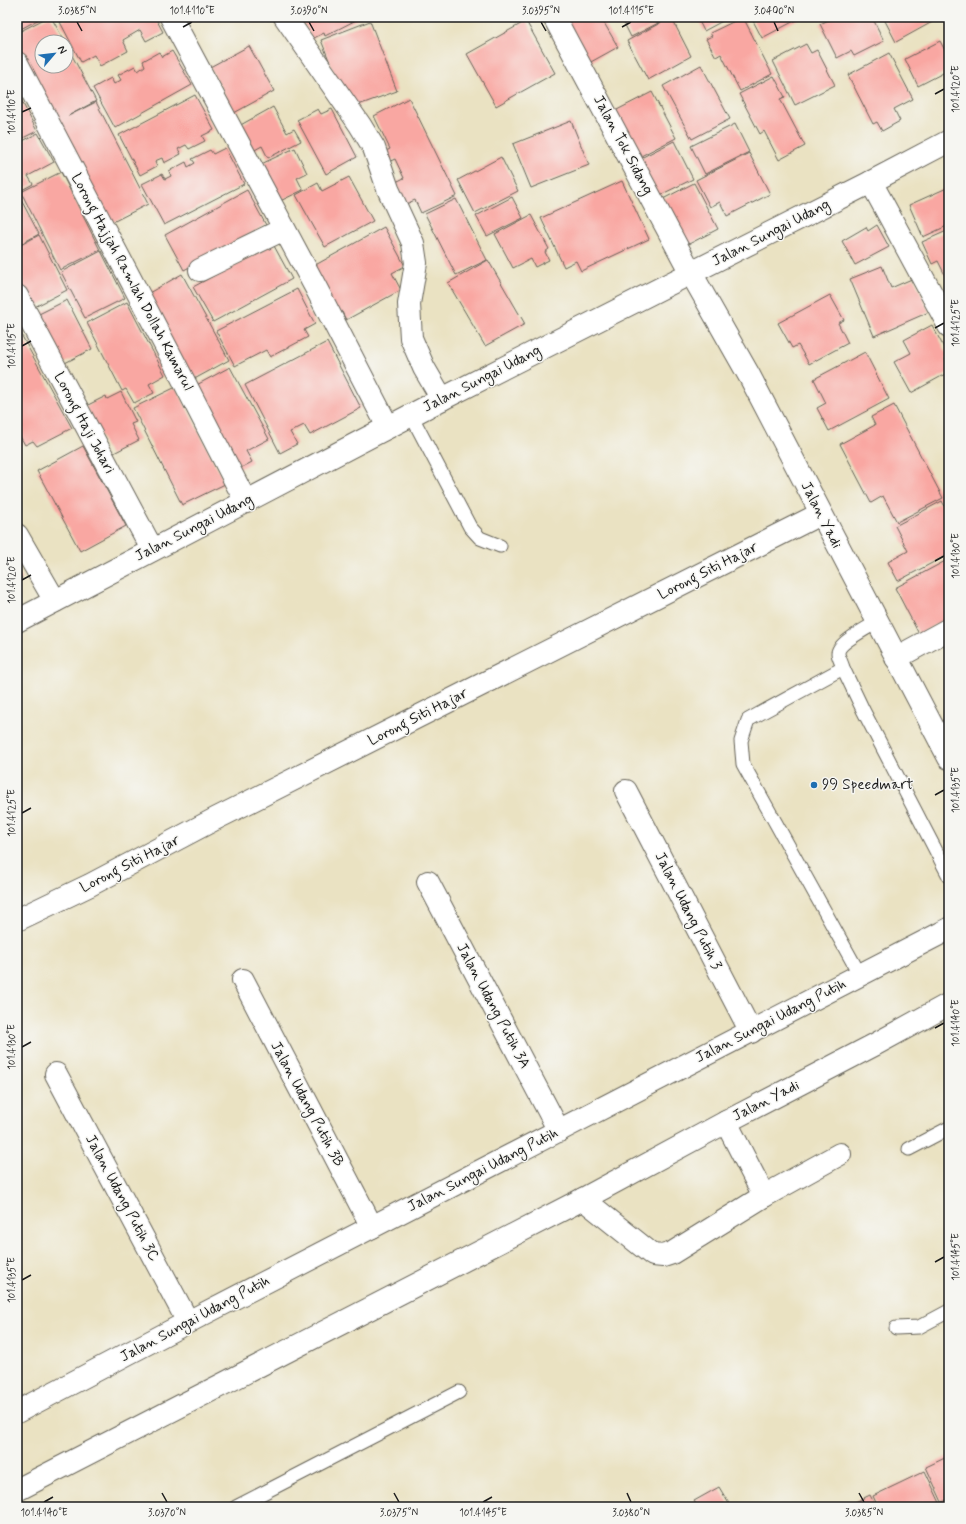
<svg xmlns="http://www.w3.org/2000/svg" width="966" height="1524" viewBox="0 0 966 1524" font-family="Mynerve,sans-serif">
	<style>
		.building { fill: #f9a7a2 }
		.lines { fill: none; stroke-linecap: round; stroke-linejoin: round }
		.service-casing { stroke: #646156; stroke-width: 15 }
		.minor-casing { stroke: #646156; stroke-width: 24 }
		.tertiary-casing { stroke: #646156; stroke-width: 24 }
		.service { stroke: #fff; stroke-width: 13 }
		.minor { stroke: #fff; stroke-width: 22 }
		.tertiary { stroke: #fff; stroke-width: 22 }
		.ticks { fill: none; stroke: #1c1c1c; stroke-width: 1.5 }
		.poi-dot { fill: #1f6fb2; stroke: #f6f6f2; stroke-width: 1.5 }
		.labels { text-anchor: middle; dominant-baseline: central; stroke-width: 3; stroke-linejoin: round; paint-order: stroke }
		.street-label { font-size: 15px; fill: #1c1c1c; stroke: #f6f6f2 }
		.poi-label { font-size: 15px; fill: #1c1c1c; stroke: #f6f6f2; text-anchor: start }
		.neatline { fill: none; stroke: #1c1c1c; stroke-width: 1.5 }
		.ticks-label { font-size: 10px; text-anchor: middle; fill: #1c1c1c }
	</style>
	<rect width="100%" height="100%" fill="#f6f6f2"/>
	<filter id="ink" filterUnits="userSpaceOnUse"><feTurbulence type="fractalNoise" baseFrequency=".025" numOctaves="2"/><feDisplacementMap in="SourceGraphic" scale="8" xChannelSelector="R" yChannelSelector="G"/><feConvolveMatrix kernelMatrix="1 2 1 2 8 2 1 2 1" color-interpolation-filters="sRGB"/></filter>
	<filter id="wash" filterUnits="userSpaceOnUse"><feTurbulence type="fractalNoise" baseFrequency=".012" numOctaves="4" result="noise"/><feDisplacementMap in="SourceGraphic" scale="16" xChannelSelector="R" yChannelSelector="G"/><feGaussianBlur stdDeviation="0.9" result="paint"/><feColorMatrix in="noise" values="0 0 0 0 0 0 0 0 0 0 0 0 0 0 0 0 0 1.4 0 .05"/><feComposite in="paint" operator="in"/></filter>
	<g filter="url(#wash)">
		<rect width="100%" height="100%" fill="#eae2c2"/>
		<g id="blocks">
			<g class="building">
				<polygon points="17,17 43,17 17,31"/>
				<polygon points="48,17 51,17 65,42 42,42 42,66 66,66 66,44 96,101 68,116 96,102 148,204 105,226 56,122 17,48 17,33"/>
				<polygon points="69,17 155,17 163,32 146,41 140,30 123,40 128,51 100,66 94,55 81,62 60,22"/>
				<polygon points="293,17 362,17 325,36 324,33 312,39 304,24 298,27"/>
				<polygon points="562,17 610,17 603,21 618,47 589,63"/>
				<polygon points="621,17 670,17 631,37"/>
				<polygon points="671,17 691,56 648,80 627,41"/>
				<polygon points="697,17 730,17 704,31"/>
				<polygon points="743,17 772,74 740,91 721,54 716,57 706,39 712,36 710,33"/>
				<polygon points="751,17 802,17 762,38"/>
				<polygon points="835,17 872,17 884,41 854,56 851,51 837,58 820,24"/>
				<polygon points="883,17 932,17 934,21 896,42"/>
				<polygon points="370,21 397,91 353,107 342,93 321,40"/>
				<polygon points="526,21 555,73 496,106 467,54"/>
				<polygon points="940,41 949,58 949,70 918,86 905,59"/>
				<polygon points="806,44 811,53 817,50 835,85 795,105 773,61"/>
				<polygon points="249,46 274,91 234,113 210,67"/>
				<polygon points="172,51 192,85 115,128 93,88 111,78 114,84 121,80 118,75 135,66 138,71 145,66 143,61 159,52 162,57"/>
				<polygon points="889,53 913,99 894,109 900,121 882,131 877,122 873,124 848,75"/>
				<polygon points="701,65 730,119 692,139 663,86"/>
				<polygon points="774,76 785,97 780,99 805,146 779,160 764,131 760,134 739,94"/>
				<polygon points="17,92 37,131 19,140 17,138"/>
				<polygon points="652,92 676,138 637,158 613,112"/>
				<polygon points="195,95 214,130 202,136 205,141 189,149 186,145 178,149 181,154 164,163 162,158 155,161 157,166 140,175 119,135"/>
				<polygon points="409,98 457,196 421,213 415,200 406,204 396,182 404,178 395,159 384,164 380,154 390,149 374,116"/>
				<polygon points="273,107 287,133 294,129 301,141 268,158 262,146 251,152 237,127"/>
				<polygon points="318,109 321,114 332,109 357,157 326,174 297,120"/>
				<polygon points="571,121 589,165 531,188 513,144"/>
				<polygon points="735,124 749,152 705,174 691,146"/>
				<polygon points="38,133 54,162 28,176 33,184 18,192 17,189 17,144"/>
				<polygon points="674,141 693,179 658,196 639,159"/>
				<polygon points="225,148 244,184 164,225 142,184 162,174 165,179 171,176 169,171 186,162 188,167 195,163 192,159 210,150 213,154"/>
				<polygon points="295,148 307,173 297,178 303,190 276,203 257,166"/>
				<polygon points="749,153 770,194 727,216 720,202 710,207 696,180"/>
				<polygon points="501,157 518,191 475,213 458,180"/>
				<polygon points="61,172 100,250 60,270 21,192"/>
				<polygon points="349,177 373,221 325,247 296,195 318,183 322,191"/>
				<polygon points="622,181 649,239 581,271 576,261 564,267 541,218"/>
				<polygon points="694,183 718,229 685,246 661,200"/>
				<polygon points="949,187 949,225 923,237 909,205"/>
				<polygon points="247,190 266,225 184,270 165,235"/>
				<polygon points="19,196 39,234 17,246 17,197"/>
				<polygon points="512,197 523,218 487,236 476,216"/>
				<polygon points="456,199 487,260 456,275 425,214"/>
				<polygon points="531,215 549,249 545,252 549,260 535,267 531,259 513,268 495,234"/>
				<polygon points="877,225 889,247 855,265 842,241 866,227 868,231"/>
				<polygon points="384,227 405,266 392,273 401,290 346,320 342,312 335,315 310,268"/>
				<polygon points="949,230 949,276 946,277 938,261 932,264 922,242"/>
				<polygon points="39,235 67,290 27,311 17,292 17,247"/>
				<polygon points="273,244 292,279 213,322 193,287"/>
				<polygon points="101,251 125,298 85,318 61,272"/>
				<polygon points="488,260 525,324 485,346 448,283"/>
				<polygon points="882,266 891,288 914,278 929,312 874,336 850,279"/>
				<polygon points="182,274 229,360 189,382 142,297"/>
				<polygon points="297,289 315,324 304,330 308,337 270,357 266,350 235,366 216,331"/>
				<polygon points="830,295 844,320 838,323 848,343 809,364 798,345 792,348 778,323"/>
				<polygon points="67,300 92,349 63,364 37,315"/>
				<polygon points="127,302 165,375 149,384 154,393 134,403 126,389 122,391 87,323"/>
				<polygon points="932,325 949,357 945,359 949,366 949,372 911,393 894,362 911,353 904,340"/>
				<polygon points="17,327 72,428 37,446 33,441 25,445 17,431"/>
				<polygon points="327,342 361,408 310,435 304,425 290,432 297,444 280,453 245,385"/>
				<polygon points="865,352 889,399 829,431 817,408 826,403 814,379"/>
				<polygon points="230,367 269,439 246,451 252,462 235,471 191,388"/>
				<polygon points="176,387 225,484 182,505 133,408"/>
				<polygon points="121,392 136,422 131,424 139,440 110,455 86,406 106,396 107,399"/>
				<polygon points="894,405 943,498 897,522 883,496 871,503 840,444 875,425 871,417"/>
				<polygon points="83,446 126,526 80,551 37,471"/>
				<polygon points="942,501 949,514 949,554 898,581 888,562 908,551 895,526"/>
				<polygon points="949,559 949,617 919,634 895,588"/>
				<polygon points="17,569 22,579 17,582"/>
				<polygon points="949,1456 949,1499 942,1502 926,1467"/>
				<polygon points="925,1471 941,1505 937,1507 878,1507 873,1496"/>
				<polygon points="719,1487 731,1507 698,1507 694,1501"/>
				<polygon points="870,1495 876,1507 845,1507"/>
			</g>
		</g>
	</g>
	<g filter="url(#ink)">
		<use href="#blocks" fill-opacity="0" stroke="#646156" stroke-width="1"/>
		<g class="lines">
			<defs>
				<g id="service">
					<polyline points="411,415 470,527 480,538 500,546"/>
					<path d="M 843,668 C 842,663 838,657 838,653 C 838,643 869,627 877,622"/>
					<polyline points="860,975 743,764 741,741 748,720 843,668 863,710 949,876"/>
					<polyline points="909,1149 949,1128"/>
					<polyline points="896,1328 919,1327 949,1311"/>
					<polyline points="236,1507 459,1392"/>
				</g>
				<g id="minor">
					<polyline points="171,17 316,288 388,427"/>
					<polyline points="285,17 360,125 374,148 388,189 413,243 416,263 409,304 411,338 424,368 442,399"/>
					<polyline points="554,17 691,273"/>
					<polyline points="17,63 174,362 246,502"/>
					<polyline points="871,182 949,326"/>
					<polyline points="200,270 284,229"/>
					<polyline points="17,296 152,549"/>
					<polyline points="17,535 55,601"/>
					<polyline points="896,658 949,629"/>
					<polyline points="626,791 751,1032"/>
					<polyline points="428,882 559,1131"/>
					<polyline points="17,920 90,885 217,818 820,514"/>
					<polyline points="243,980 372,1227"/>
					<polyline points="56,1074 188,1322"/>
					<polyline points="726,1122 764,1196 840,1154"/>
					<polyline points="583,1199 653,1255 663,1256 672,1253 764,1196"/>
					<polyline points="17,1412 188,1322 949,929"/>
					<polyline points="17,1490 583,1199 726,1122 874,1045 949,1004"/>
				</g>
				<g id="tertiary">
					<polyline points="691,273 750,377 949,758"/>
					<polyline points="17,621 442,399 871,182 949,141"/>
				</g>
			</defs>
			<use href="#service" class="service-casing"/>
			<use href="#minor" class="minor-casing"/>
			<use href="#tertiary" class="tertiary-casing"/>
			<use href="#service" class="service"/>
			<use href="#minor" class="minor"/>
			<use href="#tertiary" class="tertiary"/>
		</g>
	</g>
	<path class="ticks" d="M 77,22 L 82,31M 309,22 L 314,31M 541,22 L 546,31M 774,22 L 778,31M 183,27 L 192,22M 622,27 L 631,22M 935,94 L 944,89M 22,112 L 31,108M 935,328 L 944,323M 22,346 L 31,341M 935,561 L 944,556M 22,580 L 31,575M 935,795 L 944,790M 22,813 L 31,808M 935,1028 L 944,1023M 22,1047 L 31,1042M 935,1262 L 944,1257M 22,1280 L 31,1275M 162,1493 L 167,1502M 394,1493 L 399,1502M 627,1493 L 631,1502M 859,1493 L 864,1502M 44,1502 L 53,1497M 483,1502 L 492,1497"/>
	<circle class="poi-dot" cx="814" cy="785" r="4"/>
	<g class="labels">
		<g class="street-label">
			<text transform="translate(623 145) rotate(62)">Jalan Tok Sidang</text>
			<text transform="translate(771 233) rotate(-27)">Jalan Sungai Udang</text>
			<text transform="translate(132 282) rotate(62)">Lorong Hajjah Ramlah Dollah Kamarul</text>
			<text transform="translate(482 379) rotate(-27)">Jalan Sungai Udang</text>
			<text transform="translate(84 423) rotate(62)">Lorong Haji Johari</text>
			<text transform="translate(821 515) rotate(63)">Jalan Yadi</text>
			<text transform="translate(194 528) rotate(-27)">Jalan Sungai Udang</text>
			<text transform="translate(708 571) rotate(-27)">Lorong Siti Hajar</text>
			<text transform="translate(418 717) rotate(-27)">Lorong Siti Hajar</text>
			<text transform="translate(130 864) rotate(-27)">Lorong Siti Hajar</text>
			<text transform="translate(688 911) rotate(63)">Jalan Udang Putih 3</text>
			<text transform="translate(493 1006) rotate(62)">Jalan Udang Putih 3A</text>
			<text transform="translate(771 1021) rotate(-27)">Jalan Sungai Udang Putih</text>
			<text transform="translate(766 1101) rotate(-27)">Jalan Yadi</text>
			<text transform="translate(307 1104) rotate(62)">Jalan Udang Putih 3B</text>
			<text transform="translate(483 1170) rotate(-27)">Jalan Sungai Udang Putih</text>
			<text transform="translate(122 1198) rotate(62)">Jalan Udang Putih 3C</text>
			<text transform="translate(195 1319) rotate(-28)">Jalan Sungai Udang Putih</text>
		</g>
		<g class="poi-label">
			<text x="822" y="785">99 Speedmart</text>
		</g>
	</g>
	<rect width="966" height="1524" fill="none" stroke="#f6f6f2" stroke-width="44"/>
	<g transform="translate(54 54) rotate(62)"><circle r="19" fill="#f6f6f2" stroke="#9f9f9c"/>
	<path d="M0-3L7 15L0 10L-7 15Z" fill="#1f6fb2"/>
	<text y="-6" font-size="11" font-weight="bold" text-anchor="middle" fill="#1c1c1c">N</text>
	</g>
	<rect x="22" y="22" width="922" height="1480" class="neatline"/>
	<g class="ticks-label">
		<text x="77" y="14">3.0385°N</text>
		<text x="192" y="14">101.4110°E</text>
		<text x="309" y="14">3.0390°N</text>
		<text x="541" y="14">3.0395°N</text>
		<text x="631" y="14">101.4115°E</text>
		<text x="774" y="14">3.0400°N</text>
		<text transform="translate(955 89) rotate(-90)" y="4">101.4120°E</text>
		<text transform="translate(11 112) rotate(-90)" y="4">101.4110°E</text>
		<text transform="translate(955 323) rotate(-90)" y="4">101.4125°E</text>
		<text transform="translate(11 346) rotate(-90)" y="4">101.4115°E</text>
		<text transform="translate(955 556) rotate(-90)" y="4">101.4130°E</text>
		<text transform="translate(11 580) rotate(-90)" y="4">101.4120°E</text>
		<text transform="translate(955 790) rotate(-90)" y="4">101.4135°E</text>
		<text transform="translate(11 813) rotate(-90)" y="4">101.4125°E</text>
		<text transform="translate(955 1023) rotate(-90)" y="4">101.4140°E</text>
		<text transform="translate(11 1047) rotate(-90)" y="4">101.4130°E</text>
		<text transform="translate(955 1257) rotate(-90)" y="4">101.4145°E</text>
		<text transform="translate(11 1280) rotate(-90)" y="4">101.4135°E</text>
		<text x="44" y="1516">101.4140°E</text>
		<text x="167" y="1516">3.0370°N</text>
		<text x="399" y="1516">3.0375°N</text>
		<text x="483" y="1516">101.4145°E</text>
		<text x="631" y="1516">3.0380°N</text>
		<text x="864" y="1516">3.0385°N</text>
	</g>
</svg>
